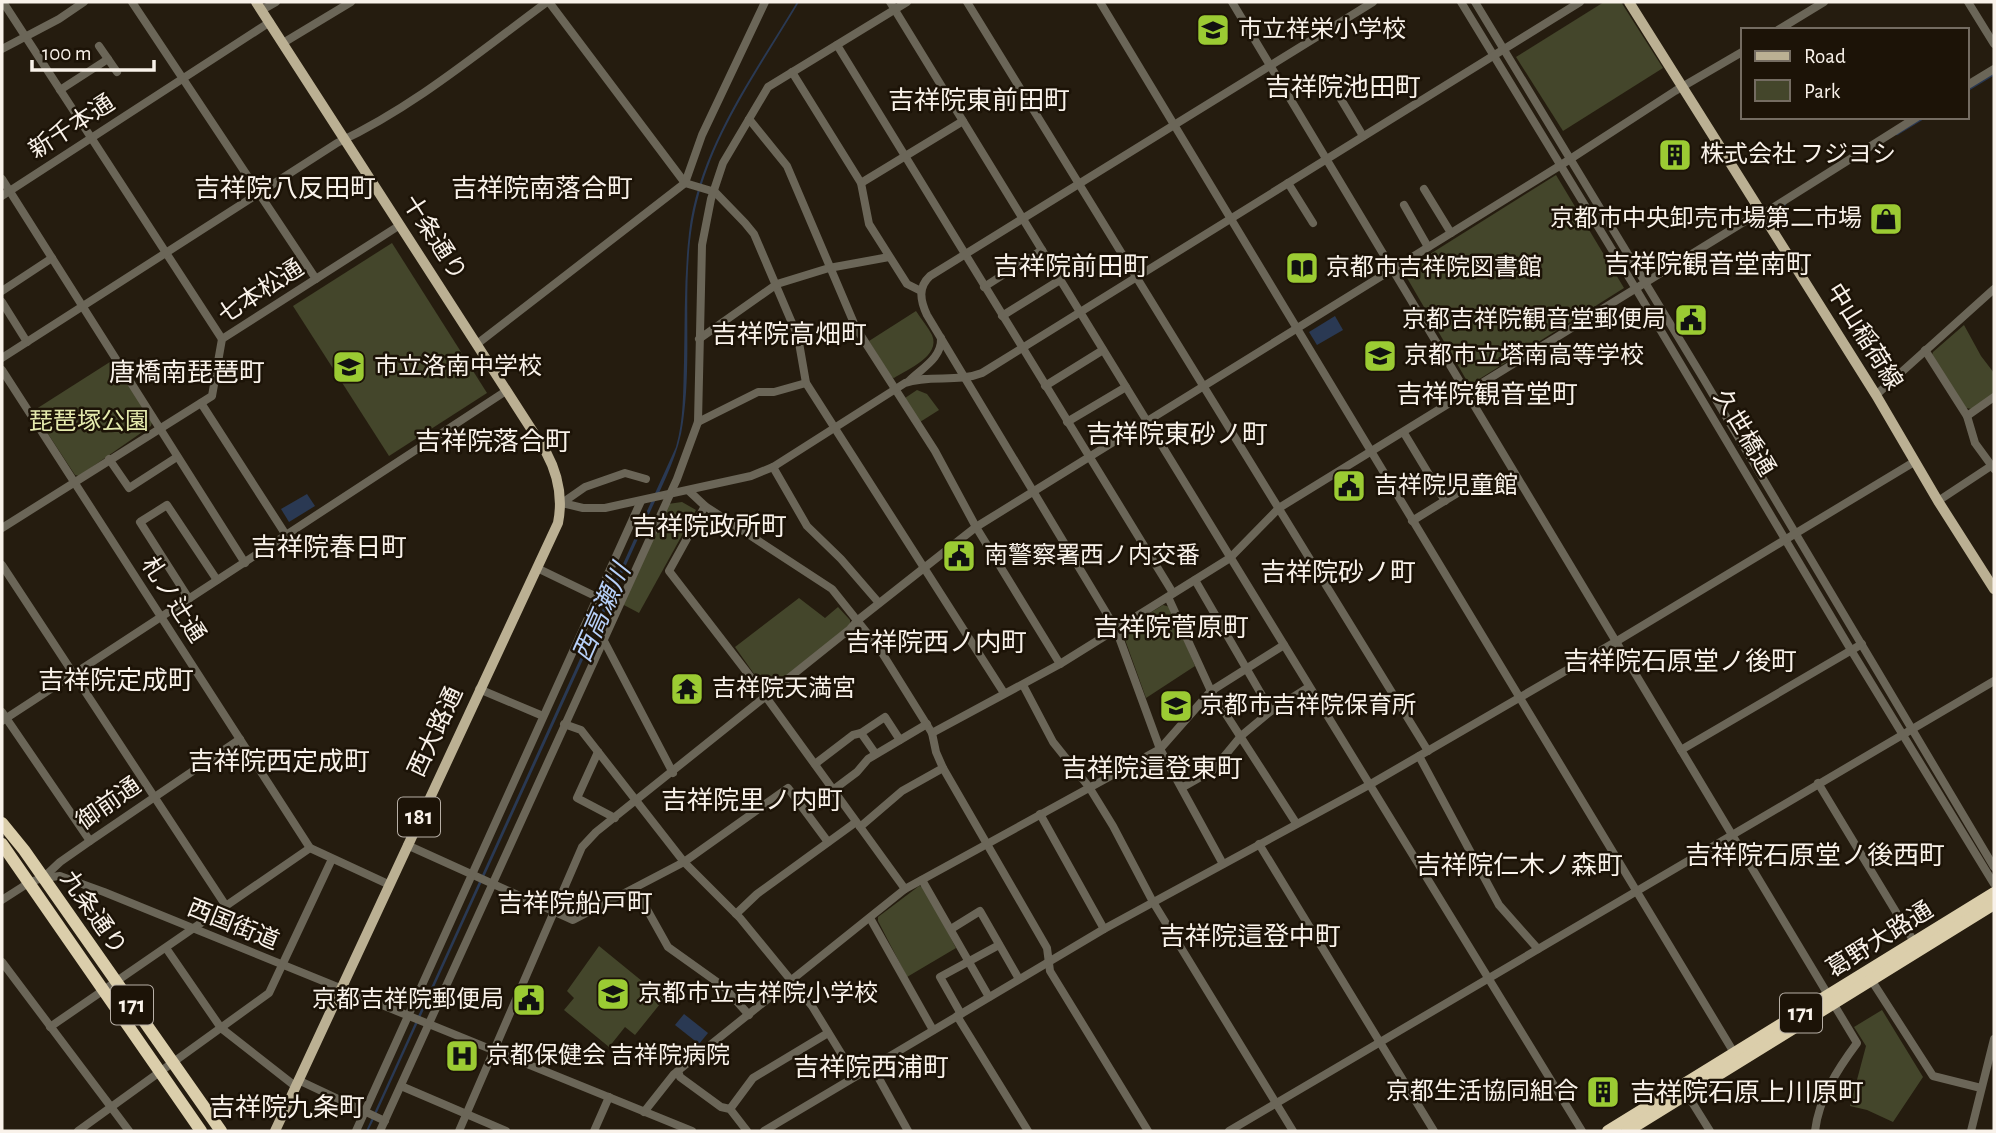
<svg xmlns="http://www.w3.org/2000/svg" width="1996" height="1133" viewBox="0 0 1996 1133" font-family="'Alegreya Sans','Noto Sans JP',sans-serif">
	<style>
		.green { fill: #44462b }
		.water { fill: #2a3953 }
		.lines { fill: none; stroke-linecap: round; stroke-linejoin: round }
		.stream { stroke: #2a3953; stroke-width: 2.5 }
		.minor { stroke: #6b6658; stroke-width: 8 }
		.major { stroke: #bbb093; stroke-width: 10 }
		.highway { stroke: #dbceab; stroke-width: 12 }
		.labels { text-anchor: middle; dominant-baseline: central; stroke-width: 5; stroke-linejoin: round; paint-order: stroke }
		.shield { fill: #1c1307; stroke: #b7afa6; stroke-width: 2 }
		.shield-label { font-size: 23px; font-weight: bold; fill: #f9f2ea }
		.poi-label { font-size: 24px; fill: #f9f2ea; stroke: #1c1307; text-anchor: start }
		.street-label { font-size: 24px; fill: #f9f2ea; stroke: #1c1307 }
		.park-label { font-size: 24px; fill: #e4eaad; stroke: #1c1307 }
		.neighbourhood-label { font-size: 26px; fill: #f9f2ea; stroke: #1c1307 }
		.water-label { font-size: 26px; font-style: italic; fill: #b7d0f9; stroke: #1c1307 }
	</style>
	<rect width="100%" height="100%" fill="#251c0f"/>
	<g class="green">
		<polygon points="1604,2 1621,2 1663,68 1563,131 1516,57"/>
		<polygon points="1556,175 1624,288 1473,383 1467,381 1403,271"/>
		<polygon points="392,243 487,393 389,456 293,306"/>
		<path d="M 916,311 C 921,319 928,327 932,335 C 941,356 908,369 894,378 L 891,377 L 869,341 Z"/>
		<polygon points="1964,325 1981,356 1994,373 1994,393 1972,409 1966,408 1932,355 1933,352"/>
		<polygon points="113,360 152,422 151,426 79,476 75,475 33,411"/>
		<polygon points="917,390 927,394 939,410 920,422 905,398"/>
		<polygon points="682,502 696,510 639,613 622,604 668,504"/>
		<polygon points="799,598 825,618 838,607 850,620 850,625 770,689 764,688 735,647"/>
		<polygon points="1163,605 1170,607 1195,666 1146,698 1123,634 1125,628"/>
		<polygon points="919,886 924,887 956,948 907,977 878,921 878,917"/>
		<polygon points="599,946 664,999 635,1035 625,1027 609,1047 564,1010 574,998 567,991"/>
		<polygon points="1882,1010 1923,1077 1893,1122 1867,1110 1850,1106 1866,1046 1854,1027"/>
	</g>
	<g class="water">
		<path d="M 797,2 L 799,2 C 763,63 718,125 699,194 C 678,268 694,347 683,422 C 679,456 660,489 646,521 L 374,1119 L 368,1131 L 366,1131 L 676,447 C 684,419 683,391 684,362 C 685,319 684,276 689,233 C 699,148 754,74 797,2 Z"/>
		<polygon points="1335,316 1343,330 1317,345 1309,332"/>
		<polygon points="307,494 315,506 289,522 281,509"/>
		<polygon points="684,1014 708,1033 699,1044 675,1025"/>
	</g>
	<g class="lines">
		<g class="stream">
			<polyline points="1966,91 1994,74"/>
			<polyline points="1897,134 1925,117"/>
			<polyline points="1773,212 1785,205"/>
		</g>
		<g class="minor">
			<polyline points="3,2 222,339"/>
			<polyline points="132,2 316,279"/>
			<polyline points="549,2 685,183 715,192 745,223 754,234 798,337 806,383 1004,693"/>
			<polyline points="890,2 1582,1131"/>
			<polyline points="967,2 1428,751"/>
			<polyline points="1100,2 1736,1056"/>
			<path d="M 1232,2 L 1857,1043 C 1837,1070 1819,1098 1815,1131"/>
			<polyline points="1461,2 1636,289 1851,650 1994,884"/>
			<polyline points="1475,2 1703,378 1994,867"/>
			<polyline points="1968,2 1994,44"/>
			<polyline points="262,10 276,2"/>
			<polyline points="1778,30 1824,2"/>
			<polyline points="283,43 351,2"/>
			<polyline points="837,45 1173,593"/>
			<polyline points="99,46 117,72"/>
			<polyline points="2,49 59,19 84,2"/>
			<polyline points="792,72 861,183 869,224 907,284 921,291"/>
			<polyline points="1966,86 1994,69"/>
			<polyline points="60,90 108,59"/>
			<polyline points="1339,96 1363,136"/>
			<polyline points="749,119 787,166 856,328 935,451 976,527 1060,664"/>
			<polyline points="2,179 245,563"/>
			<polyline points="861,183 963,121"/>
			<polyline points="1288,183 1313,223"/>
			<polyline points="1424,189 1451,233"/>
			<polyline points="2,196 270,22"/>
			<polyline points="1404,205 1428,247"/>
			<polyline points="1763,214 1917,117"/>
			<polyline points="984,287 1042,250"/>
			<polyline points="2,291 52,258"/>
			<polyline points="2,302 27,342"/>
			<polyline points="1002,316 1060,280"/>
			<polyline points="699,339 777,284 829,268 889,257"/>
			<polyline points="477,344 685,183 702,135 765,2"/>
			<polyline points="1925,350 1967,416 1975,443 1994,469"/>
			<path d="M 2,358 L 337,143 C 414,107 479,52 547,2"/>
			<polyline points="2,370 310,848 390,885"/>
			<path d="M 909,381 C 922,368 942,358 941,338"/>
			<polyline points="1045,386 1103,350"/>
			<polyline points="1876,395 1994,289"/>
			<polyline points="201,403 286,535"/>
			<polyline points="1967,416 1994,397"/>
			<polyline points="698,422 758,392 774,392 806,383"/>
			<polyline points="1067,422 1126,387"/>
			<polyline points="1404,433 1445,501"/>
			<polyline points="109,459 129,488 177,457"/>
			<polyline points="773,467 807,526 841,559 879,603"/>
			<polyline points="689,491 705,506 832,589 879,648 932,733 936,752 943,768 1047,948 1050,971 1148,1131"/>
			<polyline points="1938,501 1991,466"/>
			<path d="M 562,503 L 583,508 L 605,508 L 751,476 L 773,467 L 905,383 C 930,374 957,383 982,373 L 1580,2"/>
			<polyline points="562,503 585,487 625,473 646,479"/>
			<polyline points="705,506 669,571 766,697 905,889"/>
			<polyline points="1412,521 1459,492"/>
			<polyline points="2,528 212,396 222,339 400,225"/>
			<polyline points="2,565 226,906"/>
			<polyline points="537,568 597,597"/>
			<polyline points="1195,580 1271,711"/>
			<polyline points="1168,597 1211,691 1296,823"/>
			<polyline points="189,599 140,522 167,505 217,580"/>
			<polyline points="603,639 673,773"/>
			<polyline points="1023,685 1053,742 1089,787 1113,826 1153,902 1293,1131"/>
			<polyline points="479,689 543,716"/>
			<polyline points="2,712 90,841"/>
			<polyline points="2,721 506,391"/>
			<polyline points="564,724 581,730 684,862 740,918 812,1006 855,1076"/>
			<polyline points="932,733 1060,664 1230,558 1279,508 1760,212"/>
			<polyline points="1681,750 1862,644"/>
			<polyline points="598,752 577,798 615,818"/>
			<polyline points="875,753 861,733 885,717 900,740"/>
			<polyline points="1419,756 1499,905 1538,949"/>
			<polyline points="815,764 853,735 861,733"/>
			<polyline points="1818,783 1916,945"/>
			<polyline points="1183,787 1213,770 1241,736 1271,711 1309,687"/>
			<polyline points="833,790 857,772 868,759 927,724"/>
			<polyline points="1040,814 1104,929"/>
			<polyline points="860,827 902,791 943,768"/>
			<polyline points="1259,844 1434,1131"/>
			<polyline points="407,845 573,920 684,862 788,788 828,842"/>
			<path d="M 1223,864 L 1160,749 L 1116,629 L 927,315 C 920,300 918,287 930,276 L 1373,2"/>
			<polyline points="43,878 60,876 104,892 692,1131"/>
			<polyline points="922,880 989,997"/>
			<polyline points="635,888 668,947 724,987 749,1015"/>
			<polyline points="2,900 30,882 43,878 60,862 90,841 240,739"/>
			<polyline points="736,914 757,894 856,822"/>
			<polyline points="870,918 933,1030"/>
			<polyline points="951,929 980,911 1019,979"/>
			<polyline points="166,948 221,1028 295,1086"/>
			<polyline points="2,962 129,1131"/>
			<polyline points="1870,978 1933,1076 1981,1088"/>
			<polyline points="961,1014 940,977 999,945"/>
			<polyline points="957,1016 1028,1131"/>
			<polyline points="50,1027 310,848"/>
			<polyline points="872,1066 908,1131"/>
			<polyline points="678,1071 680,1077 721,1107 730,1109 747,1131"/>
			<polyline points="298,1080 385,1121"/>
			<polyline points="401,1086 506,1131"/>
			<polyline points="1685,1091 1710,1131"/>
			<polyline points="730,1109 753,1078 828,1033"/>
			<polyline points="644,1112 674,1074 905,889 1160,749 1211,691 1284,645"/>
			<polyline points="78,1131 269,993 332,859"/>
			<polyline points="356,1131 641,501"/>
			<polyline points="380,1131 677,479 698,422 702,245 711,199 723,163 768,87 907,2"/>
			<polyline points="459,1131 582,847 596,832 850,629 858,620 976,527 1561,165 1675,91 1742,52"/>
			<polyline points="594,1131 609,1097"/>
			<polyline points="764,1131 1104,929 1369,785 1617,641 1914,462"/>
			<polyline points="1229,1131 1994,681"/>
			<polyline points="1971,1131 1994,1039"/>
		</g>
		<g class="major">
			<path d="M 256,2 L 546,452 C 559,476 563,498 558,523 L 275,1131"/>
			<polyline points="1629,2 1876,395 1938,501 1994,589"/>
		</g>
		<g class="highway">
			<polyline points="2,823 24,850 221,1131"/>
			<polyline points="2,844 201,1131"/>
			<polyline points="1608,1131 1994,893"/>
			<polyline points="1627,1131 1994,904"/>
		</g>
	</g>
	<defs>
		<symbol id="school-square" viewBox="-11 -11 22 22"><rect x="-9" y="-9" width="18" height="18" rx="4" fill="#9bcb33" stroke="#1c1307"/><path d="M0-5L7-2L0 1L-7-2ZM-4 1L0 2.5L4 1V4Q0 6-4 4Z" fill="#111"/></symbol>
		<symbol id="building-square" viewBox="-11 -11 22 22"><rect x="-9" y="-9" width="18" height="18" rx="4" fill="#9bcb33" stroke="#1c1307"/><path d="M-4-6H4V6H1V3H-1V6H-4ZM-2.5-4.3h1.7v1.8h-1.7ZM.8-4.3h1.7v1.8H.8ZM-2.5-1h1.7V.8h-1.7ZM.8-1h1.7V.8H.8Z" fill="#111"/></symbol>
		<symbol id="shop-square" viewBox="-11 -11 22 22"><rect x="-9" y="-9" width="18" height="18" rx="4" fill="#9bcb33" stroke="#1c1307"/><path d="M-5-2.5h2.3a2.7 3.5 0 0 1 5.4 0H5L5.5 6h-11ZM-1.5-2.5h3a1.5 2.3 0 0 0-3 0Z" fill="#111"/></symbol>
		<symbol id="library-square" viewBox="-11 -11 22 22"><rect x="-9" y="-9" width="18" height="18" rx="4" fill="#9bcb33" stroke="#1c1307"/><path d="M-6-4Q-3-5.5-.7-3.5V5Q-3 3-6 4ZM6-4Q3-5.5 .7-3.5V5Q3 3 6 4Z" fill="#111"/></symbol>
		<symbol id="civic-square" viewBox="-11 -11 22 22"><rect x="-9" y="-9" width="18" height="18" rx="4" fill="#9bcb33" stroke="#1c1307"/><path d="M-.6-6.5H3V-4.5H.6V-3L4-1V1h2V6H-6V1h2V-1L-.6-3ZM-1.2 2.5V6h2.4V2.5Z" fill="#111"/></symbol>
		<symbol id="temple-square" viewBox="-11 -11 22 22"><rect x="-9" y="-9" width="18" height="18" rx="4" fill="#9bcb33" stroke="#1c1307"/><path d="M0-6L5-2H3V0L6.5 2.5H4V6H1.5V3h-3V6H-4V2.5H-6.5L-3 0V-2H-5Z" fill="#111"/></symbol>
		<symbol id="hospital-square" viewBox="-11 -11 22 22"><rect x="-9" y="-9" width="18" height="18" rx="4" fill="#9bcb33" stroke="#1c1307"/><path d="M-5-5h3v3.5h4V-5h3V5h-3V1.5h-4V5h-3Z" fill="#111"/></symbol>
	</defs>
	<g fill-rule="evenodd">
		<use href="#school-square" x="1194" y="11" width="38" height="38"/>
		<use href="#building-square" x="1656" y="136" width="38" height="38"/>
		<use href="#shop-square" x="1867" y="200" width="38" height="38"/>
		<use href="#library-square" x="1283" y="249" width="38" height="38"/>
		<use href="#civic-square" x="1672" y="301" width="38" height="38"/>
		<use href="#school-square" x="1361" y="337" width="38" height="38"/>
		<use href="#school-square" x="330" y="348" width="38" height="38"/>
		<use href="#civic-square" x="1330" y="467" width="38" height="38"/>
		<use href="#civic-square" x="940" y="537" width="38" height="38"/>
		<use href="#temple-square" x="668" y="670" width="38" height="38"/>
		<use href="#school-square" x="1157" y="687" width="38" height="38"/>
		<use href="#school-square" x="594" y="975" width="38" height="38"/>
		<use href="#civic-square" x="510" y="981" width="38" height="38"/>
		<use href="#hospital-square" x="443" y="1037" width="38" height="38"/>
		<use href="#building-square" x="1584" y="1073" width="38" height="38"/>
	</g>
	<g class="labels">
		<g class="shield">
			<rect x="398" y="797.5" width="42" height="39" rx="5"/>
			<rect x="111" y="985.5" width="42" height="39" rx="5"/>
			<rect x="1780" y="993.5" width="42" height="39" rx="5"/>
		</g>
		<g class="shield-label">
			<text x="419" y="817">181</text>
			<text x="132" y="1005">171</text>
			<text x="1801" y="1013">171</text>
		</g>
		<g class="poi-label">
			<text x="1238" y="30">市立祥栄小学校</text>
			<text x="1700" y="155">株式会社 フジヨシ</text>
			<text x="1862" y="219" text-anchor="end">京都市中央卸売市場第二市場</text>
			<text x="1326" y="268">京都市吉祥院図書館</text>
			<text x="1666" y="320" text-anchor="end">京都吉祥院観音堂郵便局</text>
			<text x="1404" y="356">京都市立塔南高等学校</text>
			<text x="374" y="367">市立洛南中学校</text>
			<text x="1374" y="486">吉祥院児童館</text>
			<text x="984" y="556">南警察署西ノ内交番</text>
			<text x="712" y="689">吉祥院天満宮</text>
			<text x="1200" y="706">京都市吉祥院保育所</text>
			<text x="638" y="994">京都市立吉祥院小学校</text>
			<text x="504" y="1000" text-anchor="end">京都吉祥院郵便局</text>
			<text x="486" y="1056">京都保健会 吉祥院病院</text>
			<text x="1578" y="1092" text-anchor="end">京都生活協同組合</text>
		</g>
		<g class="street-label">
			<text transform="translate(72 127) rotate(-33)">新千本通</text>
			<text transform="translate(434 238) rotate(57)">十条通り</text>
			<text transform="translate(261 292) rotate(-33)">七本松通</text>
			<text transform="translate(1864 337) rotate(58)">中山稲荷線</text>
			<text transform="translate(1744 433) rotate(59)">久世橋通</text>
			<text transform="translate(173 600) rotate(57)">札ノ辻通</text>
			<text transform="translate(436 732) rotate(-65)">西大路通</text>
			<text transform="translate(109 804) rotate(-35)">御前通</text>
			<text transform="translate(93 913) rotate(55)">九条通り</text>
			<text transform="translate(233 925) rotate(22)">西国街道</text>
			<text transform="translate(1880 940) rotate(-32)">葛野大路通</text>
		</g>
		<g class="park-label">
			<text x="89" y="422">琵琶塚公園</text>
		</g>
		<g class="neighbourhood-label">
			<text x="1343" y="88">吉祥院池田町</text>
			<text x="979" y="101">吉祥院東前田町</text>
			<text x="285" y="189">吉祥院八反田町</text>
			<text x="542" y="189">吉祥院南落合町</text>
			<text x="1708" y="265">吉祥院観音堂南町</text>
			<text x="1071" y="267">吉祥院前田町</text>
			<text x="789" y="335">吉祥院高畑町</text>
			<text x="187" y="373">唐橋南琵琶町</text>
			<text x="1487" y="395">吉祥院観音堂町</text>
			<text x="1177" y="435">吉祥院東砂ノ町</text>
			<text x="493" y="442">吉祥院落合町</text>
			<text x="709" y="527">吉祥院政所町</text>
			<text x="329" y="548">吉祥院春日町</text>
			<text x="1338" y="573">吉祥院砂ノ町</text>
			<text x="1171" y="628">吉祥院菅原町</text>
			<text x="936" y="643">吉祥院西ノ内町</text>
			<text x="1680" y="662">吉祥院石原堂ノ後町</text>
			<text x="116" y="681">吉祥院定成町</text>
			<text x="279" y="762">吉祥院西定成町</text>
			<text x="1152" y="769">吉祥院這登東町</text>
			<text x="752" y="801">吉祥院里ノ内町</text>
			<text x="1815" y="856">吉祥院石原堂ノ後西町</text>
			<text x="1519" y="866">吉祥院仁木ノ森町</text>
			<text x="575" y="904">吉祥院船戸町</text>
			<text x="1250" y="937">吉祥院這登中町</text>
			<text x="871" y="1068">吉祥院西浦町</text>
			<text x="1747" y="1093">吉祥院石原上川原町</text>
			<text x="287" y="1108">吉祥院九条町</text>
		</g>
		<g class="water-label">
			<text transform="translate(602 613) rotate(-66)">西高瀬川</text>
		</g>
	</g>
	<rect width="1996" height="1133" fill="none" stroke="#f9f2ea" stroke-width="7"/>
	<rect x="1741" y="28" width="228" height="91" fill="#1c1307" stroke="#746c62" stroke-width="2"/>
	<rect x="1755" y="51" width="35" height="10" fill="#bbb093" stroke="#746c62" stroke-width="2"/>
	<text x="1804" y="63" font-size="21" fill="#f9f2ea">Road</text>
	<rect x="1755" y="80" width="35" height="21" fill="#44462b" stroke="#746c62" stroke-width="2"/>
	<text x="1804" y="98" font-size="21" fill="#f9f2ea">Park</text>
	<path d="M32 60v10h122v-10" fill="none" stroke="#f9f2ea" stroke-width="3.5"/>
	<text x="42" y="60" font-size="21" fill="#f9f2ea" stroke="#1c1307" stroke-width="5" paint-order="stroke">100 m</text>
</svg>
